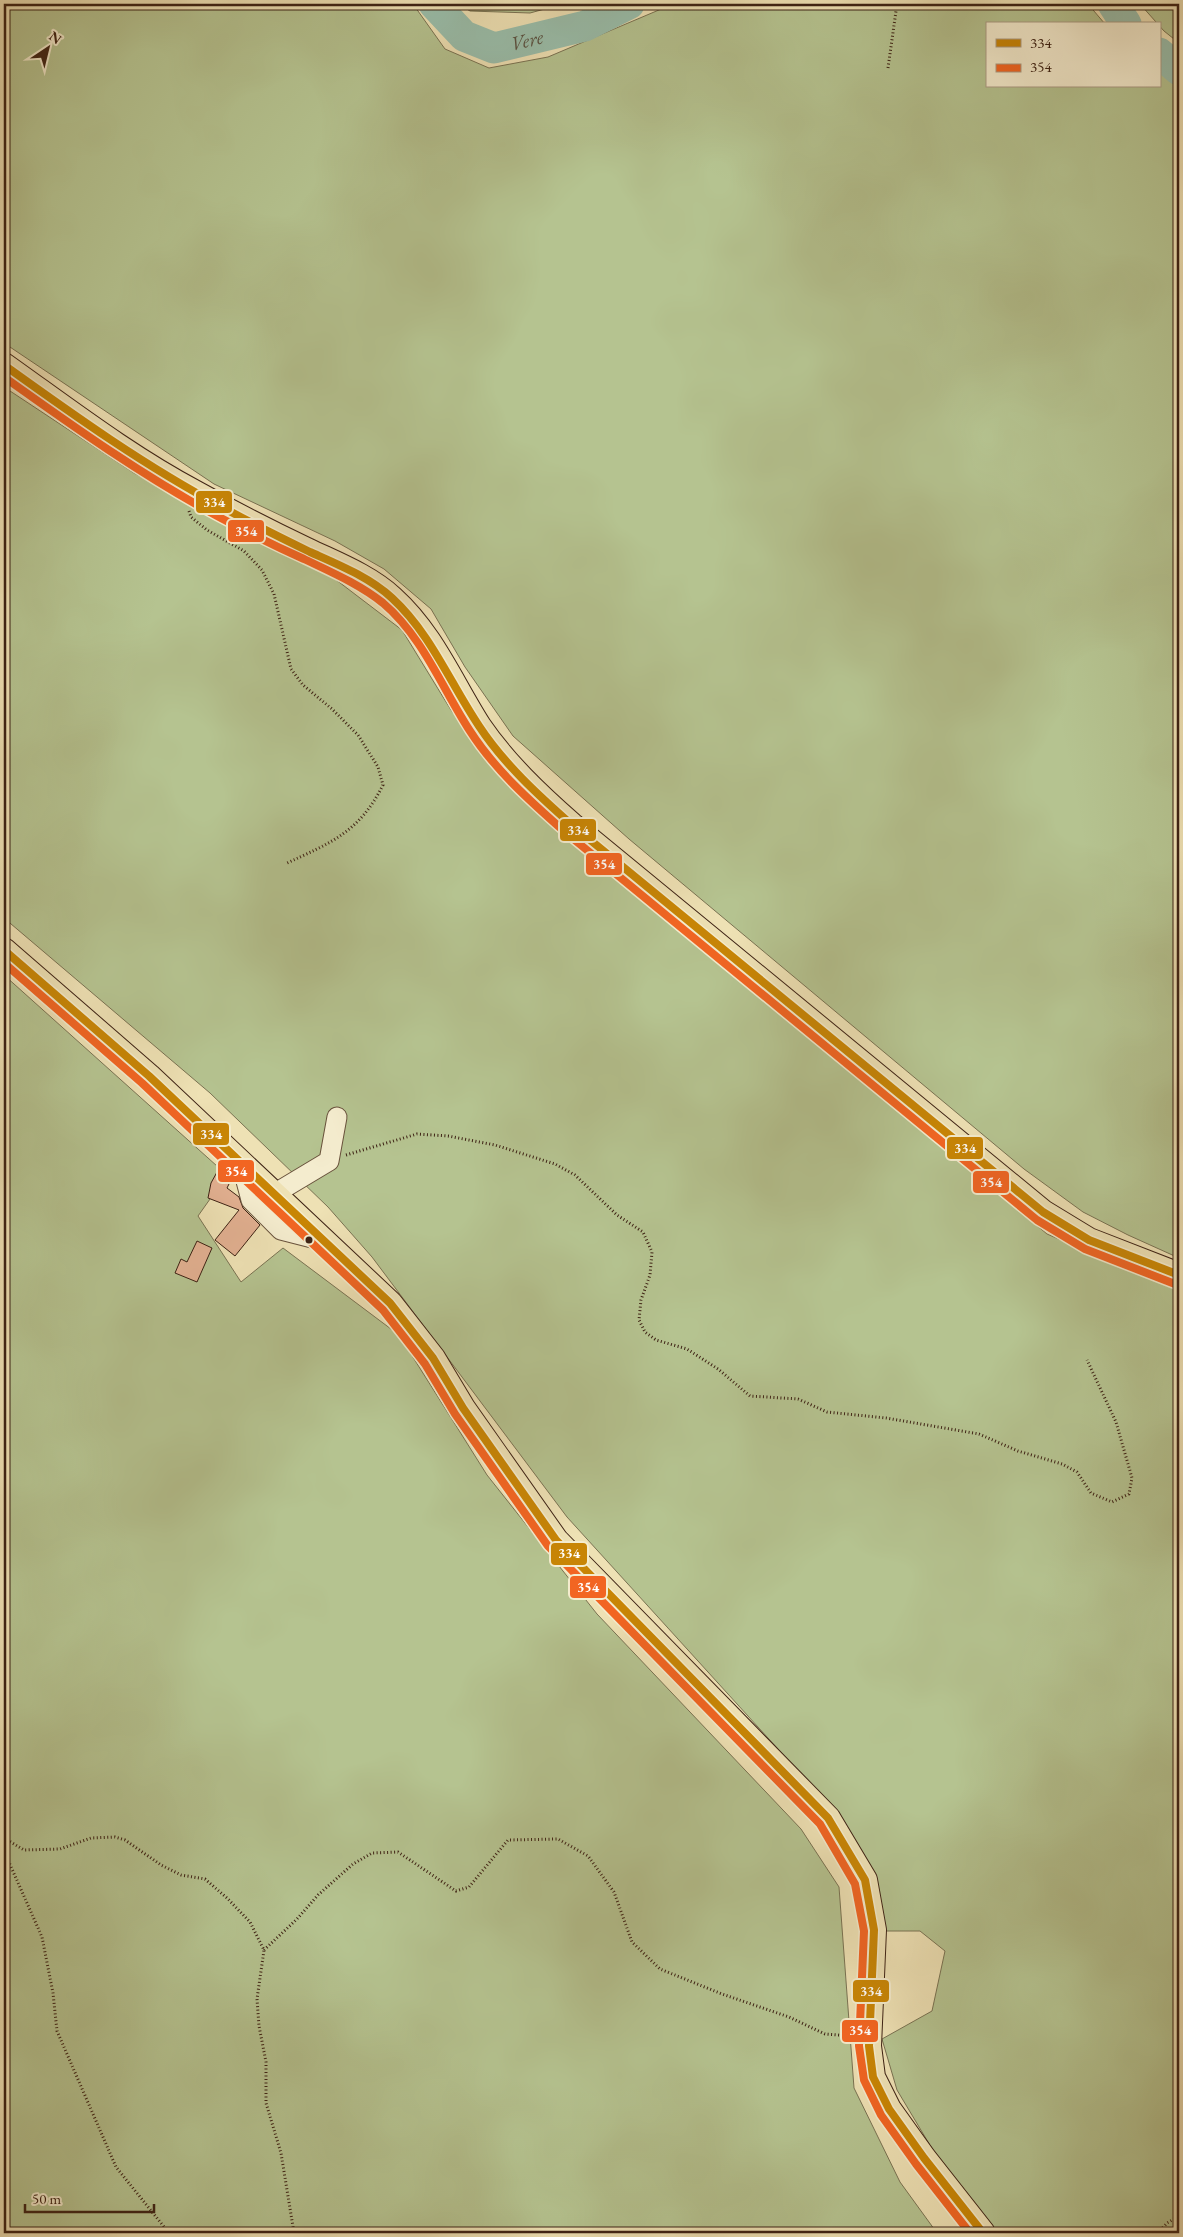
<svg xmlns="http://www.w3.org/2000/svg" width="1183" height="2237" viewBox="0 0 1183 2237" font-family="'EB Garamond',serif">
	<style>
		.green { fill: #b5c390; stroke: #797252 }
		.lines { fill: none; stroke-linecap: round; stroke-linejoin: round }
		.river { stroke: #99beab; stroke-width: 31 }
		.building { fill: #e2b091; stroke: #3d2214 }
		.minor-casing { stroke: #69523c; stroke-width: 21 }
		.major-casing { stroke: #3d2214; stroke-width: 26 }
		.path { stroke: #3d2214; stroke-width: 3; stroke-dasharray: 1 2.5; stroke-linecap: butt }
		.minor { stroke: #f4ecce; stroke-width: 19 }
		.major { stroke: #eee1b4; stroke-width: 24 }
		.bus-1-casing { stroke: #f4ecce; stroke-width: 11 }
		.bus-2-casing { stroke: #f4ecce; stroke-width: 11 }
		.bus-1 { stroke: #c88505; stroke-width: 8 }
		.bus-2 { stroke: #f26522; stroke-width: 8 }
		.bus-dot { fill: #3d2214; stroke: #f4ecce; stroke-width: 2 }
		.labels { text-anchor: middle; dominant-baseline: central; stroke-width: 5; stroke-linejoin: round; paint-order: stroke }
		.water-label { font-size: 20px; font-style: italic; fill: #595141; stroke: #f4ecce }
		.line-badge { stroke: #f4ecce; stroke-width: 2 }
		.badge-label { font-size: 14px; text-anchor: middle; font-weight: bold; fill: #fff }
	</style>
	<rect width="100%" height="100%" fill="#eee1b4"/>
	<filter id="stains"><feTurbulence type="fractalNoise" baseFrequency=".004" numOctaves="4"/><feColorMatrix values="0 0 0 0 .2 0 0 0 0 .09 0 0 0 0 .02 0 0 0 .5 -.17"/></filter>
	<radialGradient id="worn" r=".72"><stop offset=".6" stop-color="#630" stop-opacity="0"/><stop offset="1" stop-color="#630" stop-opacity=".3"/></radialGradient>
	<g class="green">
		<polygon points="4,4 413,4 445,49 489,68 548,57 673,4 1088,4 1105,24 987,24 987,86 1159,86 1159,71 1179,89 1179,1258 1128,1235 1083,1212 1024,1169 629,839 513,736 465,667 431,609 384,569 335,541 214,484 4,343"/>
		<polygon points="459,4 563,4 530,13 470,11"/>
		<polygon points="1140,4 1179,4 1179,43 1164,31"/>
		<polygon points="4,387 134,473 335,579 402,630 451,710 505,778 611,870 1047,1234 1179,1291 1179,2233 998,2233 940,2162 897,2090 882,2039 932,2011 945,1951 920,1931 885,1931 849,1834 778,1749 567,1517 372,1257 328,1207 210,1093 4,918"/>
		<polygon points="4,975 227,1175 198,1216 241,1282 283,1248 399,1335 487,1475 597,1614 801,1829 839,1887 854,2088 900,2182 937,2233 4,2233"/>
	</g>
	<g class="lines">
		<g class="river">
			<path id="s1" d="M 434,4 L 464,36 L 494,48 L 585,26 L 629,4"/>
			<polyline points="1113,4 1126,24"/>
			<polyline points="1159,53 1179,70"/>
		</g>
	</g>
	<g class="building">
		<polygon points="222,1163 233,1176 227,1188 239,1197 243,1208 260,1225 235,1256 215,1240 239,1210 208,1198 211,1183"/>
		<polygon points="197,1241 212,1248 197,1282 175,1273 181,1259 187,1262"/>
	</g>
	<g class="lines">
		<defs>
			<g id="minor">
				<polyline points="241,1162 251,1200 281,1230 324,1241"/>
				<polyline points="274,1194 329,1161 337,1117"/>
			</g>
			<g id="major">
				<path d="M 4,365 C 66,409 128,457 196,493 C 232,513 269,532 307,550 C 336,564 368,576 392,598 C 432,634 451,682 479,726 C 505,764 538,795 572,825 L 1043,1212 L 1089,1240 L 1179,1275"/>
				<polyline points="4,950 149,1076 390,1303 433,1358 463,1408 556,1540 828,1818 865,1880 874,1930 869,2046 873,2077 889,2109 924,2158 983,2233"/>
			</g>
		</defs>
		<use href="#minor" class="minor-casing"/>
		<use href="#major" class="major-casing"/>
		<g class="path">
			<polyline points="888,68 897,4"/>
			<path d="M 189,511 L 191,517 L 207,530 L 244,551 L 262,570 L 274,594 L 291,669 L 303,685 L 332,709 L 358,735 L 378,767 L 383,785 C 359,833 330,843 285,864"/>
			<polyline points="346,1155 417,1134 448,1136 495,1145 555,1164 575,1175 617,1215 643,1232 652,1252 650,1275 641,1300 639,1320 645,1332 656,1340 687,1349 718,1369 750,1396 798,1399 827,1412 886,1418 979,1434 1018,1451 1062,1464 1077,1472 1091,1493 1112,1502 1129,1494 1132,1478 1116,1422 1087,1360"/>
			<polyline points="4,1838 24,1850 60,1849 91,1838 115,1837 125,1840 161,1865 181,1875 205,1879 227,1898 250,1922 264,1950 257,1999 259,2026 266,2062 266,2103 281,2153 294,2233"/>
			<polyline points="4,1851 42,1937 53,1993 57,2031 116,2167 169,2233"/>
			<polyline points="264,1950 297,1919 318,1895 353,1864 372,1853 398,1852 456,1891 469,1887 508,1840 558,1839 588,1856 614,1892 632,1942 660,1969 722,1994 789,2017 825,2034 850,2036"/>
			<polyline points="1158,2233 1167,2223 1179,2216"/>
		</g>
		<use href="#minor" class="minor"/>
		<use href="#major" class="major"/>
		<defs>
			<g id="bus-1">
				<path d="M 4,365 C 75,416 145,466 222,507 C 251,523 281,538 310,552 C 339,565 369,577 392,598 C 431,634 450,683 479,726 C 504,764 538,795 572,825 L 1043,1212 L 1089,1240 L 1179,1275"/>
				<polyline points="4,950 149,1076 390,1303 433,1358 463,1408 556,1540 828,1818 865,1880 874,1930 869,2046 873,2077 889,2109 924,2158 983,2233"/>
			</g>
			<g id="bus-2">
				<path d="M 4,377 C 74,427 143,476 219,517 C 247,532 275,546 304,559 C 331,572 359,584 383,603 C 423,637 442,688 470,731 C 495,770 531,802 565,832 L 1037,1220 L 1085,1249 L 1175,1284"/>
				<polyline points="4,963 142,1083 383,1310 425,1364 455,1414 548,1546 820,1824 855,1884 864,1931 859,2046 864,2080 881,2115 916,2164 970,2233"/>
			</g>
		</defs>
		<use href="#bus-1" class="bus-1-casing"/>
		<use href="#bus-2" class="bus-2-casing"/>
		<use href="#bus-1" class="bus-1"/>
		<use href="#bus-2" class="bus-2"/>
	</g>
	<circle class="bus-dot" cx="309" cy="1240" r="4.5"/>
	<g class="labels">
		<g class="water-label">
			<text stroke="none"><textPath href="#s1" startOffset="110">Vere</textPath></text>
		</g>
	</g>
	<g class="line-badge">
		<rect x="195" y="490" width="38" height="24" rx="5" fill="#c88505"/>
		<rect x="227" y="519" width="38" height="24" rx="5" fill="#f26522"/>
		<rect x="559" y="818" width="38" height="24" rx="5" fill="#c88505"/>
		<rect x="585" y="852" width="38" height="24" rx="5" fill="#f26522"/>
		<rect x="192" y="1122" width="38" height="24" rx="5" fill="#c88505"/>
		<rect x="946" y="1136" width="38" height="24" rx="5" fill="#c88505"/>
		<rect x="217" y="1159" width="38" height="24" rx="5" fill="#f26522"/>
		<rect x="972" y="1170" width="38" height="24" rx="5" fill="#f26522"/>
		<rect x="550" y="1542" width="38" height="24" rx="5" fill="#c88505"/>
		<rect x="569" y="1575" width="38" height="24" rx="5" fill="#f26522"/>
		<rect x="852" y="1979" width="38" height="24" rx="5" fill="#c88505"/>
		<rect x="841" y="2019" width="38" height="24" rx="5" fill="#f26522"/>
	</g>
	<g class="badge-label">
		<text x="214" y="507">334</text>
		<text x="246" y="536">354</text>
		<text x="578" y="835">334</text>
		<text x="604" y="869">354</text>
		<text x="211" y="1139">334</text>
		<text x="965" y="1153">334</text>
		<text x="236" y="1176">354</text>
		<text x="991" y="1187">354</text>
		<text x="569" y="1558">334</text>
		<text x="588" y="1592">354</text>
		<text x="871" y="1996">334</text>
		<text x="860" y="2035">354</text>
	</g>
	<rect width="1183" height="2237" fill="none" stroke="#eee1b4" stroke-width="20"/>
	<rect x="5" y="5" width="1173" height="2227" fill="none" stroke="#3d2214" stroke-width="2.5"/>
	<rect x="10" y="10" width="1163" height="2217" fill="none" stroke="#3d2214"/>
	<rect x="986" y="22" width="175" height="65" fill="#f4ecce" stroke="#ab9b84"/>
	<rect x="996" y="39" width="25" height="8" fill="#c88505" stroke="#ab9b84"/>
	<text x="1030" y="48" font-size="15" fill="#3d2214">334</text>
	<rect x="996" y="64" width="25" height="8" fill="#f26522" stroke="#ab9b84"/>
	<text x="1030" y="72" font-size="15" fill="#3d2214">354</text>
	<g transform="translate(48 48) rotate(35)" stroke="#f4ecce" stroke-width="4" paint-order="stroke">
	<path d="M0-4L9 19L0 12L-9 19Z" fill="#3d2214"/>
	<text y="-8" font-size="14" font-weight="bold" text-anchor="middle" fill="#3d2214">N</text>
	</g>
	<path d="M25 2204v8h129v-8" fill="none" stroke="#3d2214" stroke-width="2.5"/>
	<text x="32" y="2204" font-size="15" fill="#3d2214" stroke="#f4ecce" stroke-width="4" paint-order="stroke">50 m</text>
	<rect width="100%" height="100%" filter="url(#stains)"/>
	<rect width="100%" height="100%" fill="url(#worn)"/>
</svg>
